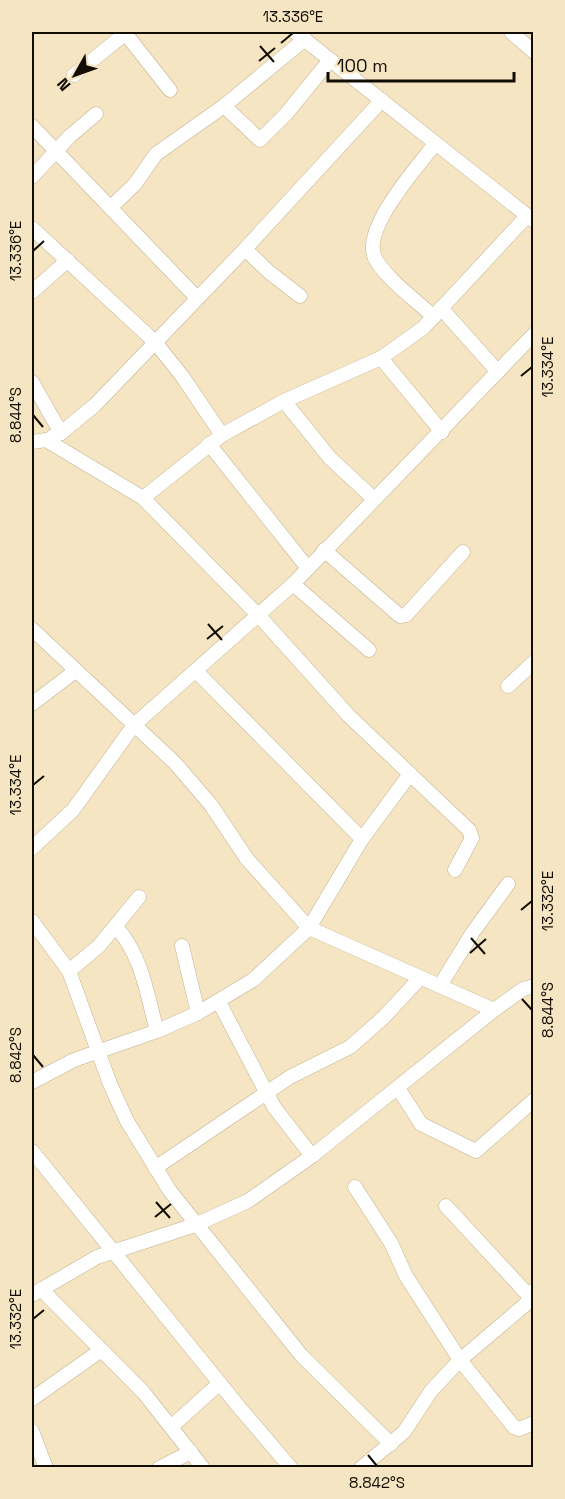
<svg xmlns="http://www.w3.org/2000/svg" width="565" height="1499" viewBox="0 0 565 1499" font-family="'Space Grotesk',sans-serif">
	<style>
		.lines { fill: none; stroke-linecap: round; stroke-linejoin: round }
		.minor-casing { stroke: #c1b290; stroke-width: 15 }
		.minor { stroke: #fff; stroke-width: 14 }
		.ticks { fill: none; stroke: #120d03; stroke-width: 2 }
		.neatline { fill: none; stroke: #120d03; stroke-width: 2 }
		.ticks-label { font-size: 15px; text-anchor: middle; fill: #120d03 }
	</style>
	<rect width="100%" height="100%" fill="#f5e5c2"/>
	<g class="lines">
		<defs>
			<g id="minor">
				<polyline points="295,32 534,221"/>
				<polyline points="511,32 534,52"/>
				<polyline points="125,33 170,90"/>
				<polyline points="74,75 127,32"/>
				<polyline points="224,106 260,140 286,114 330,60"/>
				<polyline points="32,126 197,298"/>
				<polyline points="32,177 70,136 96,114"/>
				<polyline points="111,207 135,184 156,154 224,106 305,39"/>
				<polyline points="32,228 155,342 182,376 222,435"/>
				<polyline points="245,249 269,272 300,296"/>
				<polyline points="32,292 68,260"/>
				<polyline points="441,308 498,372"/>
				<path d="M 434,317 C 418,302 385,278 375,258 C 361,229 418,166 435,144"/>
				<polyline points="381,358 442,432"/>
				<polyline points="32,382 61,433 53,436"/>
				<polyline points="284,401 330,458 373,498"/>
				<polyline points="61,433 95,405 245,249 382,100"/>
				<polyline points="32,442 46,440 143,498 260,617 349,716 469,830 472,838 455,870"/>
				<polyline points="209,444 307,567"/>
				<polyline points="143,498 222,435 284,401 381,358 423,328 527,216"/>
				<polyline points="324,550 400,616 406,615 463,552"/>
				<polyline points="293,584 369,650"/>
				<polyline points="32,629 175,763 211,805 247,859 309,928 494,1010"/>
				<polyline points="196,671 362,839"/>
				<polyline points="508,686 534,662"/>
				<polyline points="32,704 74,672"/>
				<polyline points="32,848 73,810 134,725 293,584 534,334"/>
				<polyline points="32,921 69,971 110,1084 127,1121 170,1191 301,1355 391,1444"/>
				<path d="M 116,927 C 142,955 147,995 157,1031"/>
				<polyline points="182,946 198,1013"/>
				<polyline points="69,971 99,946 139,897"/>
				<polyline points="441,984 473,932 508,884"/>
				<polyline points="219,1002 274,1107 312,1156"/>
				<polyline points="32,1082 74,1060 157,1031 198,1013 253,980 309,928 362,839 410,774"/>
				<polyline points="398,1088 421,1124 476,1151 534,1100"/>
				<polyline points="32,1151 239,1407 291,1468"/>
				<polyline points="155,1168 290,1077 350,1047 384,1017 420,978"/>
				<polyline points="355,1187 391,1243 406,1276 460,1360 514,1427 519,1429 534,1423"/>
				<polyline points="446,1206 531,1298"/>
				<polyline points="41,1289 144,1393 203,1468"/>
				<polyline points="32,1295 97,1257 195,1225 248,1201 312,1156 494,1010 523,989 534,986"/>
				<polyline points="32,1399 100,1351"/>
				<polyline points="172,1426 220,1383"/>
				<polyline points="32,1431 46,1468"/>
				<polyline points="159,1468 191,1452"/>
				<polyline points="361,1468 404,1432 431,1391 460,1360 526,1304 534,1290"/>
			</g>
		</defs>
		<use href="#minor" class="minor-casing"/>
		<use href="#minor" class="minor"/>
	</g>
	<path class="ticks" d="M 281,43 L 293,33M 260,46 L 274,62M 259,61 L 275,48M 33,251 L 44,241M 521,376 L 532,367M 33,415 L 43,427M 208,624 L 222,640M 207,639 L 223,626M 33,785 L 44,776M 521,910 L 532,901M 471,938 L 485,954M 470,953 L 486,939M 522,999 L 532,1010M 33,1055 L 43,1067M 156,1202 L 170,1218M 155,1217 L 171,1204M 33,1319 L 44,1310M 368,1455 L 377,1466"/>
	<rect width="565" height="1499" fill="none" stroke="#f5e5c2" stroke-width="66"/>
	<g transform="translate(75 75) rotate(230)" stroke="#f5e5c2" stroke-width="4.5" paint-order="stroke">
	<path d="M0-4.5L10 22L0 15L-10 22Z" fill="#120d03"/>
	<text y="-9" font-size="16" font-weight="bold" text-anchor="middle" fill="#120d03">N</text>
	</g>
	<path d="M328 72v9h186v-9" fill="none" stroke="#120d03" stroke-width="3"/>
	<text x="337" y="72" font-size="18" fill="#120d03" stroke="#f5e5c2" stroke-width="4.5" paint-order="stroke">100 m</text>
	<rect x="33" y="33" width="499" height="1433" class="neatline"/>
	<g class="ticks-label">
		<text x="293" y="22">13.336°E</text>
		<text transform="translate(16 251) rotate(-90)" y="5">13.336°E</text>
		<text transform="translate(548 367) rotate(-90)" y="5">13.334°E</text>
		<text transform="translate(16 415) rotate(-90)" y="5">8.844°S</text>
		<text transform="translate(16 785) rotate(-90)" y="5">13.334°E</text>
		<text transform="translate(548 901) rotate(-90)" y="5">13.332°E</text>
		<text transform="translate(548 1010) rotate(-90)" y="5">8.844°S</text>
		<text transform="translate(16 1055) rotate(-90)" y="5">8.842°S</text>
		<text transform="translate(16 1319) rotate(-90)" y="5">13.332°E</text>
		<text x="377" y="1488">8.842°S</text>
	</g>
</svg>
